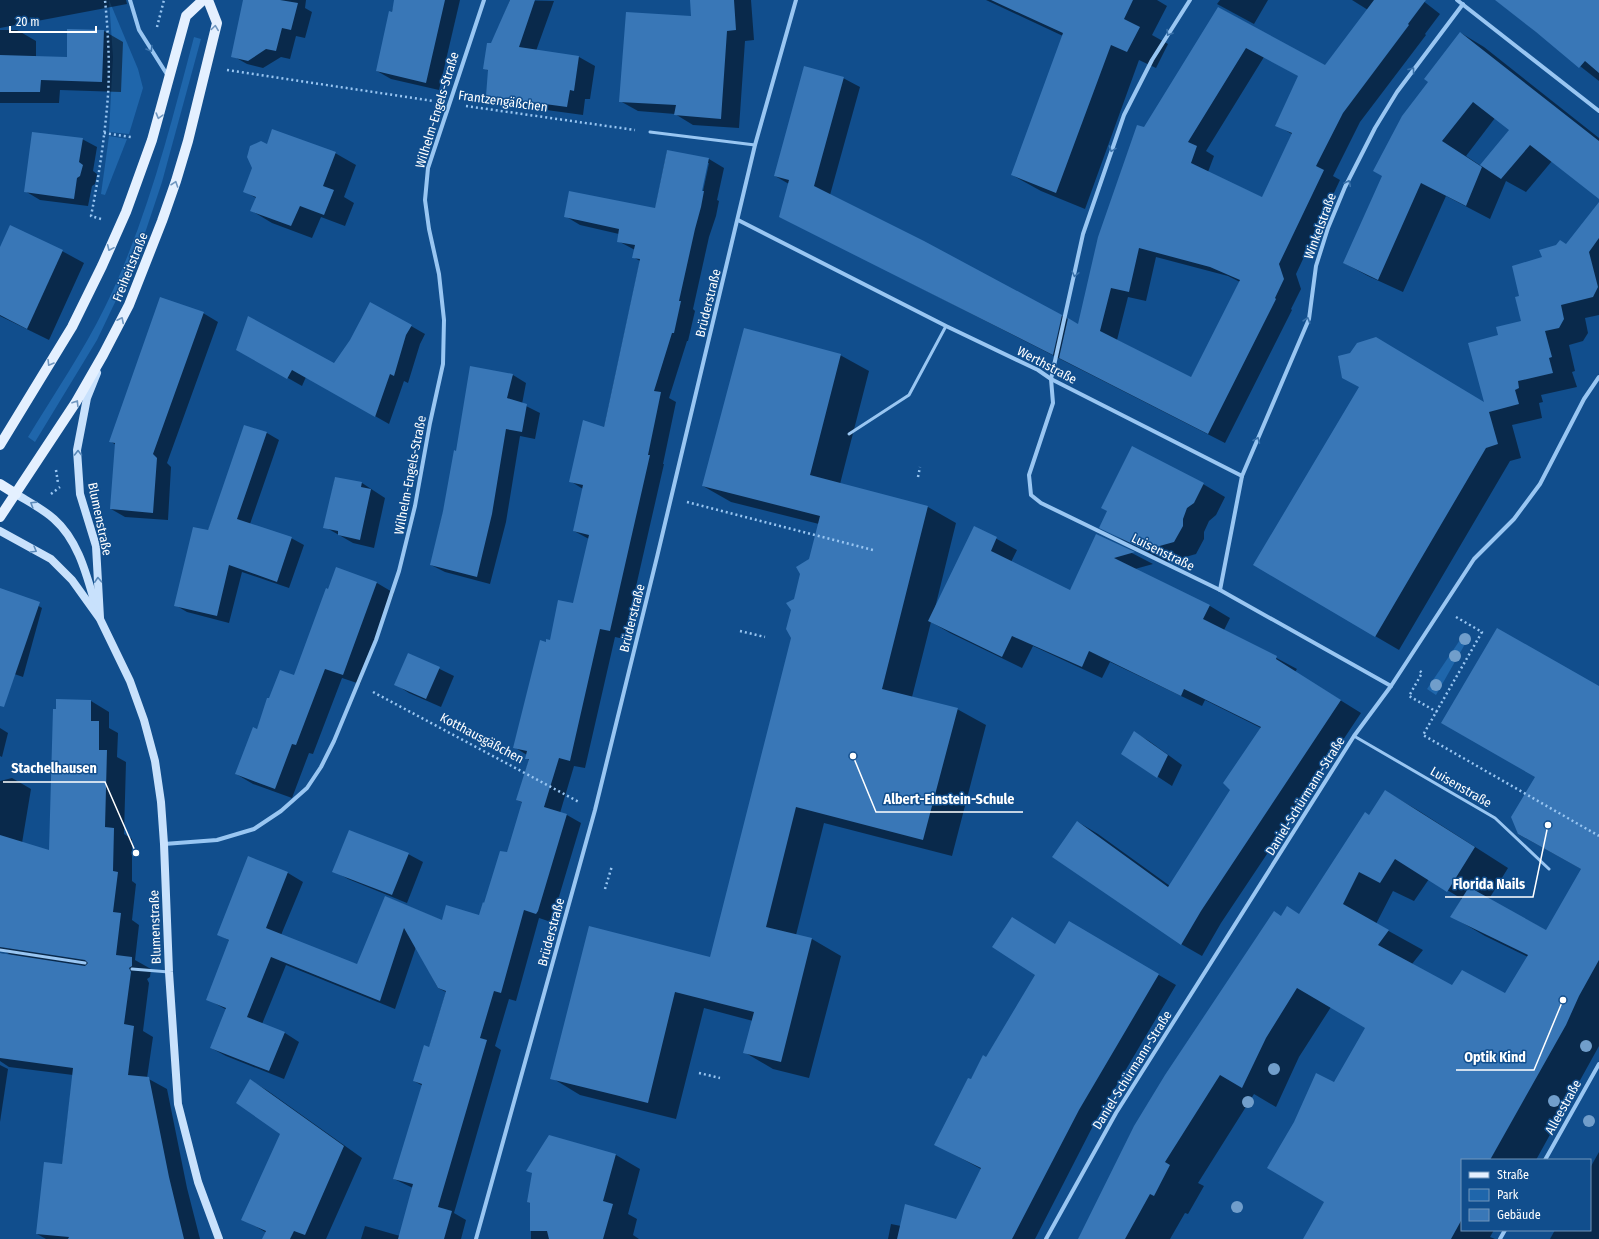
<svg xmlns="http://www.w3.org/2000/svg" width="1599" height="1239" viewBox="0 0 1599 1239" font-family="'Fira Sans Condensed',sans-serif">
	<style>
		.green { fill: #1f66ab }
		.shadow { fill: #0007; fill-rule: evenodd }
		.building { fill: #3977b7; fill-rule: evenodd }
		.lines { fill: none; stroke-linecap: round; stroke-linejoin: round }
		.path { stroke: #99c6f2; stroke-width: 2.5; stroke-dasharray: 2 3; stroke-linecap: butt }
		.lane { stroke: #99c6f2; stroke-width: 3 }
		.street { stroke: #99c6f2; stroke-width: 4 }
		.secondary { stroke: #c8e1fc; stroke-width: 8 }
		.primary { stroke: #e4f0ff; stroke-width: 10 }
		.tree { fill: #719ecb }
		.oneway { stroke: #7097c0 }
		.oneway2 { stroke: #3a72ab }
		.oneway3 { stroke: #5a89b9 }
		.labels { text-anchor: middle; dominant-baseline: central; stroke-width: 3; stroke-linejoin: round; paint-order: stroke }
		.street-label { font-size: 13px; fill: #fff; stroke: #114e8d }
		.leader { fill: none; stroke: #fff; stroke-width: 1.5 }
		.callout-dot { fill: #fff; stroke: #114e8d; stroke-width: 1.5 }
		.callout-label { font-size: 14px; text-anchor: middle; font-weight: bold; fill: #fff; stroke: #114e8d; stroke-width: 3; stroke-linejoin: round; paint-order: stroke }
	</style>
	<rect width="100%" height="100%" fill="#114e8d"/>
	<g class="green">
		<polygon points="109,0 138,69 143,88 129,134 109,132 113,57"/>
		<path d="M 194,37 L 201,39 L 162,182 L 145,233 L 119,294 L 97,340 L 35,442 L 28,437 C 54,394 83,352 105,307 C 147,221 170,128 194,37 Z"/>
		<polygon points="109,136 127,139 105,195 101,194"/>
		<polygon points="1464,634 1469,637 1436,695 1427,689"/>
	</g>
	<g class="shadow">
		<polygon points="0,0 126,0 127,4 0,28"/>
		<polygon points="244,0 306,0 305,8 312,12 305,38 296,36 290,59 281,57 263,68 247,64 233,56"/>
		<polygon points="395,0 460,0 439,90 391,79 377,71"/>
		<polygon points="510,0 554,1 536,51 579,57 595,66 590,99 585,99 583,115 503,104 487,95 489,71 484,68 492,45"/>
		<polygon points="691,0 751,0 754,40 745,41 739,128 693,125 675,114 638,111 620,101 692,17"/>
		<polygon points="986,0 1157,0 1167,6 1152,35 1168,44 1156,68 1139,60 1085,209 1041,191 1012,175 1063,36"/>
		<polygon points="1220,0 1268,0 1254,24 1217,4"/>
		<path d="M 1352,0 L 1422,0 L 1440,14 L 1425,34 L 1426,35 L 1360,122 L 1333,176 L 1340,180 L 1296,274 L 1301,289 L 1291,309 L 1292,310 L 1225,443 L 780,216 L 789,184 L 775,176 L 843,78 L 860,87 L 830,195 L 923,242 L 1079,325 L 1145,128 L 1219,8 L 1325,66 L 1368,10 ZM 1264,57 L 1299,76 L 1276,125 L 1292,134 L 1263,198 L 1208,172 L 1214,156 L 1206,151 ZM 1156,257 L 1228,276 L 1240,282 L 1191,378 L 1117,340 L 1128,297 L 1146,301 Z"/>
		<polygon points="1496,0 1568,0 1599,25 1599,81"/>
		<polygon points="0,30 17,30 36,41 36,57 68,58 68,30 104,31 123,42 121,92 60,90 59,103 0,103"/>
		<path d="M 1461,33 L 1484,47 L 1599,138 L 1599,198 L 1552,161 L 1526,192 L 1506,181 L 1490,219 L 1446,196 L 1403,292 L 1368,276 L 1344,263 L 1429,82 ZM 1495,118 L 1511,130 L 1481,166 L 1466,156 Z"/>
		<polygon points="82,139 97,147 93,171 97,174 95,184 92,186 88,206 40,200 25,191"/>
		<polygon points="268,145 335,153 356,165 344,197 354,203 345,226 321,217 312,238 272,223 252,211 256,198 244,191"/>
		<path d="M 667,151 L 709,159 L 724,168 L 717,200 L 719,201 L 716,216 L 709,237 L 693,309 L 695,311 L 688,341 L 687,341 L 669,398 L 676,402 L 663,464 L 664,464 L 624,639 L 615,637 L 585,768 L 574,766 L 560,813 L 567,815 L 581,823 L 552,920 L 551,922 L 539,918 L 516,1001 L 509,999 L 495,1046 L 501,1050 L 454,1213 L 466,1220 L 461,1239 L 361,1239 L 365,1226 L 400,1236 L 413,1188 L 394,1179 L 423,1086 L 414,1081 L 429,1048 L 446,992 L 438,988 L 416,947 L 395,1009 L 286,965 L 262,1024 L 285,1033 L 299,1042 L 284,1079 L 226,1056 L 211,1048 L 227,1010 L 207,999 L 230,941 L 218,934 L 249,858 L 288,873 L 303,882 L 281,935 L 357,966 L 386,897 L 443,921 L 480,916 L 507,854 L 523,803 L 517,800 L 529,760 L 526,758 L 527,755 L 514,747 L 547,643 L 551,641 L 574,604 L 589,539 L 574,531 L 583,489 L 570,481 L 604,428 L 640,261 L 633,257 L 635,250 L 618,241 L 619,234 L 580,225 L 565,216 L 655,210 ZM 707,163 L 709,163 L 702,196 L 700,196 Z"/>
		<polygon points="1599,203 1599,315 1585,318 1588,333 1583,341 1569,345 1575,371 1572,372 1577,387 1541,395 1543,402 1539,403 1542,418 1512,425 1521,458 1510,461 1399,650 1375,636 1485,403 1500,336 1522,322 1520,297 1543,258 1567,245"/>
		<polygon points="0,249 62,251 84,263 49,340 0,316"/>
		<polygon points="203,313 218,322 167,463 171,467 168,520 125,517 111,509 116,445 110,441"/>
		<polygon points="411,326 425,334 420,344 408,383 404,381 389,424 306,377 302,386 237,349 335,364 351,341"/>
		<polygon points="840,355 869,371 840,484 928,507 956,523 935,608 975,527 1017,550 1011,562 1070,591 1097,535 1153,564 1135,569 1210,606 1230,618 1224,630 1297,669 1295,672 1361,713 1221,923 1202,956 1181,944 1053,857 1078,822 1098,834 1170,886 1232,789 1261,728 1205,700 1202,706 1110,662 1102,678 1033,646 1022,668 950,633 931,622 912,697 957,709 986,725 952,856 824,823 796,935 812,939 841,956 809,1078 773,1069 744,1052 753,1021 704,1008 676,1119 580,1095 552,1078 711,958 792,637 795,599 810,559 819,524 731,502 703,486"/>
		<polygon points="513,375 526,383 522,404 540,413 535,439 520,436 506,522 490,584 445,572 431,565 457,452"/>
		<polygon points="245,426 267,433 279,440 250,524 291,538 304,545 289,588 242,572 229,623 187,612 175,605 208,531"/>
		<polygon points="335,478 362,483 385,498 374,548 353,543 325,527"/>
		<polygon points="1203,484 1225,497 1216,515 1209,521 1204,532 1204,539 1196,554 1168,562 1123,540 1101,527"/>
		<polygon points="377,583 394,593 360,684 342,678 313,754 309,753 292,798 253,784 236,774 257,730 269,699 295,676 329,590"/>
		<polygon points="0,589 23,597 42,608 23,677 0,669"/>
		<polygon points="409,654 454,676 441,707 409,693 395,684"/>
		<path d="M 1599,687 L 1599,1046 L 1536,1160 L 1462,1160 L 1462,1230 L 1494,1230 L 1490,1237 L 1495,1239 L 1304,1239 L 1325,1201 L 1335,1083 L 1366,1028 L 1331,1007 L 1299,1057 L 1276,1107 L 1254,1094 L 1198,1183 L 1204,1186 L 1188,1214 L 1185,1213 L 1170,1239 L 1079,1239 L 1282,917 L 1300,915 L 1370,816 L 1385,791 L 1419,811 L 1508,868 L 1489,899 L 1547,931 L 1585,871 L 1518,834 ZM 1429,879 L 1462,899 L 1451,916 L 1485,936 L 1528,957 L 1506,994 L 1453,987 L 1412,964 L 1423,950 L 1376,924 L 1393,891 L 1414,901 Z"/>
		<polygon points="91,701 109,712 109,728 118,733 117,757 126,762 124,834 132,839 132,881 136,884 132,920 139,925 135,960 151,969 150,977 147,979 149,983 143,1031 153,1037 147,1078 167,1089 187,1188 200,1239 46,1239 37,1234 62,1166 73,1075 9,1067 0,1061 0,953 11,955 0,949 0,781 12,778 31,789 22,843 50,852"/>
		<polygon points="0,728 8,733 2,757 0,756"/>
		<polygon points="1135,733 1149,741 1182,765 1172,786 1123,754"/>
		<polygon points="408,854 423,862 407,903 348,879 334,871"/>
		<polygon points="1069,923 1176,985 1096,1120 1035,1239 888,1239 891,1224 901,1226 957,1220 981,1169 935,1144 971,1080 986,1058"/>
		<polygon points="0,1065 8,1069 0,1122"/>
		<polygon points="250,1080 268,1091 362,1158 326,1239 264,1239 267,1233 243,1219 281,1133"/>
		<polygon points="550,1136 616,1155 640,1169 628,1214 637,1219 633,1235 639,1239 531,1239 531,1204 528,1202 533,1173 527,1170"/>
		<polygon points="1599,1152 1599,1239 1550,1239 1555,1230 1590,1230 1590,1168"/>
	</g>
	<g class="building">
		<polygon points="243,0 280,0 298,3 291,30 282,28 276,51 266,49 248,61 231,57"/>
		<polygon points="394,0 445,0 426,83 376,71 389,11 392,12"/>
		<polygon points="510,0 535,0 519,47 579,56 574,91 570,90 567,107 486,96 488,70 483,69 487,43 491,43"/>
		<polygon points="690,0 734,0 736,30 727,31 721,119 674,115 676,105 619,102 626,12 691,16"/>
		<polygon points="991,0 1133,0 1124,19 1140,27 1127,52 1111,45 1056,193 1011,175 1063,33"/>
		<path d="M 1374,0 L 1426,0 L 1408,24 L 1409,25 L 1343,113 L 1316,166 L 1324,170 L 1279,264 L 1284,279 L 1275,298 L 1276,299 L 1208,434 L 1059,358 L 1068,318 L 1078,324 L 1098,237 L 1137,125 L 1144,127 L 1218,7 L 1325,65 ZM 1246,48 L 1298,76 L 1275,126 L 1292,133 L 1262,197 L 1191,163 L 1197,146 L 1188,142 ZM 1139,248 L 1210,267 L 1240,280 L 1191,377 L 1100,331 L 1111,288 L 1129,292 Z"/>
		<polygon points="1495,0 1599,0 1599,73 1585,61 1579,68 1536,32"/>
		<polygon points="67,29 104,30 102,82 41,80 40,92 0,92 0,55 67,57"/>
		<polygon points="1460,32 1599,141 1599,199 1530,145 1501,179 1480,165 1509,130 1473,102 1442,141 1482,167 1466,206 1421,183 1378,280 1343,263 1382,176 1373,171 1402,116 1428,82 1424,79"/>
		<polygon points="804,66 844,77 814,186 924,241 1062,315 1053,355 779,217 789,180 774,176"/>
		<polygon points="272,129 336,152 323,186 334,190 324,215 300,206 291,226 250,211 256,197 243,192 252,168 247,157 250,146 261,141 267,144"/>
		<polygon points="32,132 83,138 79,162 83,165 80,176 77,178 74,199 24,192"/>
		<polygon points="667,150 709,158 702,191 704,191 701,207 695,229 679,301 681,301 674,333 672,333 654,391 661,392 648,455 650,455 610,631 600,629 570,761 559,758 544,807 567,814 538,911 536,914 524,910 501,993 494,991 480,1038 487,1040 438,1207 452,1211 444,1239 398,1239 413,1184 393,1179 422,1084 413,1081 424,1045 429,1047 446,991 438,988 404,928 380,1001 271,957 247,1017 285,1032 269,1071 210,1048 226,1008 206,1000 229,940 217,935 248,856 288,872 266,928 357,964 385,896 442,920 446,905 479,915 483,902 484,903 500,851 507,852 522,802 516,800 529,759 525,759 527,751 513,748 540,640 546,642 546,639 550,640 558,600 573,603 589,535 573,531 583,485 569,482 583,420 604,427 640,259 632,258 635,245 617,242 619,229 564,217 569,191 655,208"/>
		<polygon points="1599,202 1599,238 1589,252 1598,287 1593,297 1561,305 1564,319 1559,328 1545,331 1552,357 1549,358 1553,373 1518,381 1519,388 1515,390 1519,404 1489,412 1498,444 1486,448 1375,637 1253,565 1359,387 1342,378 1338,356 1350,353 1357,343 1376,337 1484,402 1468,343 1498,335 1496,327 1521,321 1515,297 1519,296 1512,266 1542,257 1539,250 1556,245 1560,240 1566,244"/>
		<polygon points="10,225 63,250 27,329 0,315 0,247"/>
		<polygon points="160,297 204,312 153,454 157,458 153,513 110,509 115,443 109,442"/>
		<polygon points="370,302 412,325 406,335 394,376 390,374 375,417 292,370 287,379 236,350 248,316 334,363 350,340"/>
		<polygon points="744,328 841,354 810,475 928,506 882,689 958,708 923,840 796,807 766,927 812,938 781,1062 743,1053 754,1012 675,992 648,1103 550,1079 589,926 710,957 791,638 786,629 791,610 786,603 794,599 800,574 796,567 809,559 820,516 702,486"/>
		<polygon points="470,366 513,374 507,398 527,404 522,432 506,429 492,514 477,577 430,565 443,511 454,450 456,451"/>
		<polygon points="244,425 267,432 237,519 292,537 277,582 229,565 217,616 174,606 193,527 208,530"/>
		<polygon points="1132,446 1204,483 1194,503 1187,508 1183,519 1183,526 1174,542 1145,550 1099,528 1107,511 1101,508"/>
		<polygon points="335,477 362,482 361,487 371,489 360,540 338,535 338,531 323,528"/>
		<polygon points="974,526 997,537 991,551 1070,590 1096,534 1135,552 1114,558 1210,605 1203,619 1277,656 1276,659 1341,700 1201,911 1181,945 1052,857 1077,821 1168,887 1230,790 1223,783 1261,727 1184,689 1181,696 1089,651 1082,667 1012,636 1002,657 928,621"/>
		<polygon points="336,567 377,582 343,675 325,669 296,745 292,744 275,789 235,774 253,727 257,729 267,698 269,698 280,670 294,675 326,588 328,589"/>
		<polygon points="0,588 40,602 4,707 0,706"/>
		<polygon points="1497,628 1599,686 1599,960 1579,996 1566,1025 1490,1160 1462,1160 1462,1219 1451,1239 1303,1239 1324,1202 1267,1168 1294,1122 1316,1073 1334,1082 1365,1028 1297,988 1266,1038 1242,1088 1220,1075 1165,1162 1170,1165 1154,1196 1150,1194 1125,1239 1078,1239 1134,1126 1165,1075 1274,911 1281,916 1287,906 1299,914 1365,812 1369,815 1385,790 1475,847 1447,892 1395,859 1380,883 1359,872 1343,904 1389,930 1378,945 1452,985 1462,970 1505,993 1528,955 1450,917 1469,887 1546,930 1581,869 1518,834 1511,817 1535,777 1441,723"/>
		<polygon points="408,653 440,667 426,699 394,685"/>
		<polygon points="56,699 91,700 91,721 99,721 99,750 107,750 105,827 114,828 113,871 118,872 113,912 121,913 116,955 132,957 132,966 129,968 131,972 124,1024 134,1026 128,1075 149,1077 169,1177 184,1239 68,1239 69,1237 36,1234 44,1162 62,1164 73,1068 0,1058 0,953 85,966 88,963 85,960 0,947 0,835 49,850 53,709 56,709"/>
		<polygon points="1134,731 1168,755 1157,778 1121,754"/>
		<polygon points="349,830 409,853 392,895 332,872"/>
		<polygon points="1012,917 1055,944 1069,921 1159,974 1079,1110 1012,1239 897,1239 905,1204 956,1219 981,1168 934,1145 968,1078 971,1079 983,1055 986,1057 1035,975 992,947"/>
		<polygon points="250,1079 344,1146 305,1235 294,1231 290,1239 262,1239 266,1231 241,1220 280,1134 236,1103"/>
		<polygon points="549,1135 616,1154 603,1201 613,1204 603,1239 549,1239 547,1231 530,1231 530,1203 527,1202 532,1173 526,1171"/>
	</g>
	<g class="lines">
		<g class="path">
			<polyline points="157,27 164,0"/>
			<polyline points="227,70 433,101"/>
			<polyline points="466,106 635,130"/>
			<polyline points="104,133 131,137"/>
			<path d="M 101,219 L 91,216 C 99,176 105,135 108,95 C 110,64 108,31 105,0"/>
			<polyline points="56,470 58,483"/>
			<polyline points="918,477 920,467"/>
			<polyline points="51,494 60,487"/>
			<polyline points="687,502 873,550"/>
			<polyline points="1456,617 1482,632 1423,735 1599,836"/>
			<polyline points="740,631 765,637"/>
			<polyline points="1420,671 1422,673 1409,696 1437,712"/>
			<polyline points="373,692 579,802"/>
			<polyline points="605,889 612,866"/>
			<polyline points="699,1073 720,1078"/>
		</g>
		<g class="lane">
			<polyline points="650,132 755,145"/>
			<polyline points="849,434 909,395 946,326"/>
			<polyline points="1354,736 1495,818 1549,869"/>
			<polyline points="0,950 85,963"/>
			<polyline points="132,969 169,972"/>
		</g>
		<g class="street">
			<polyline points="130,0 139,30 168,76"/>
			<polyline points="1190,0 1152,60 1124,115 1083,234 1051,379 1053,403 1029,475 1031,495 1041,503 1220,590 1391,686"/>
			<polyline points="1457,0 1599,111"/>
			<polyline points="738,220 946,326 1038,370 1051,379 1242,476"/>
			<polyline points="1220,590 1242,476 1309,319 1316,266 1328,228 1345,187 1375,128 1397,92 1463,4"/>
			<polyline points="164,844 217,840 254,829 281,811 307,788 321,767 334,741 376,640 399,571 415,506 430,423 443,364 444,320 439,274 429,229 425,200 428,168 484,0"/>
			<polyline points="1545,1160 1599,1064"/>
			<polyline points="476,1239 595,810 657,557 755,145 796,0"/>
			<polyline points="1046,1239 1116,1113 1354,736 1391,686 1474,559 1514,519 1540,484 1584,399 1599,377"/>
			<polyline points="1500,1239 1505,1230"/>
		</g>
		<g class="secondary">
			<polyline points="97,373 87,398 77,450 80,494 96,546 100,618"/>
			<path d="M 16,494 C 29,502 43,509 54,519 C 79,541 87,577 96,607"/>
			<polyline points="0,531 51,559 72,580 100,619 130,681 144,720 155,761 161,802 164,844 169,972 178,1104 198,1182 219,1239"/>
		</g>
		<g class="primary">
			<polyline points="0,445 72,327 102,266 126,212 152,140 186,16 203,0"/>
			<polyline points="0,484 16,494"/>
			<polyline points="0,517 76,402 103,355 129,305 162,221 176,181 188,141 217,23 208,0"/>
		</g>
	</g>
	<g class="tree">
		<circle cx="1465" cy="639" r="6"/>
		<circle cx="1455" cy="656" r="6"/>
		<circle cx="1436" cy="685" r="6"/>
		<circle cx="1586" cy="1046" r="6"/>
		<circle cx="1274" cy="1069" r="6"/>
		<circle cx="1554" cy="1101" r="6"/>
		<circle cx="1248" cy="1102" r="6"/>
		<circle cx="1589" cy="1121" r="6"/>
		<circle cx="1237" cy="1207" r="6"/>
	</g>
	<defs><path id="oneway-chevron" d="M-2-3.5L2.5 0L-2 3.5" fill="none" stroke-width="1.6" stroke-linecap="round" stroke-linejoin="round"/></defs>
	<g class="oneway">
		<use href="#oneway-chevron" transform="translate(215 28) rotate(-82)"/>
		<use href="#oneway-chevron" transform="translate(159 116) rotate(106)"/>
		<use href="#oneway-chevron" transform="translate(175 184) rotate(-71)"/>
		<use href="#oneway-chevron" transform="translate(110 248) rotate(114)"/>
		<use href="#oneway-chevron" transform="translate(121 320) rotate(-63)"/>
		<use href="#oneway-chevron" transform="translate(50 363) rotate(121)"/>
		<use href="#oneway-chevron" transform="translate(76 403) rotate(-58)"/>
	</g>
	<g class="oneway2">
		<use href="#oneway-chevron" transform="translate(1169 33) rotate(122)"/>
		<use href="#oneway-chevron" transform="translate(150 49) rotate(59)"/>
		<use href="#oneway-chevron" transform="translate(1412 70) rotate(-53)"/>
		<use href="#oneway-chevron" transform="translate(1112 149) rotate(110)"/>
		<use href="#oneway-chevron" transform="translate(1348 183) rotate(-64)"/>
		<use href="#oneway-chevron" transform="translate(1075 274) rotate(103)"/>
		<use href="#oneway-chevron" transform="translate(1307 320) rotate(-73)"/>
		<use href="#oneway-chevron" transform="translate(1257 440) rotate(-67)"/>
	</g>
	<g class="oneway3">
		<use href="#oneway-chevron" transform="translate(78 453) rotate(-90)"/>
		<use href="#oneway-chevron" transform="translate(33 504) rotate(-148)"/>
		<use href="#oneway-chevron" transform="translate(34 550) rotate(30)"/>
		<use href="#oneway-chevron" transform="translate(98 580) rotate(-93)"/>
	</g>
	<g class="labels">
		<g class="street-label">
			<text transform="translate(503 101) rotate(8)">Frantzengäßchen</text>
			<text transform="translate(437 110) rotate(-73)">Wilhelm-Engels-Straße</text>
			<text transform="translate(1320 226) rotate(-70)">Winkelstraße</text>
			<text transform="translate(130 267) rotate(-68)">Freiheitstraße</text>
			<text transform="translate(708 303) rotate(-76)">Brüderstraße</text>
			<text transform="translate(1047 365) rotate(28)">Werthstraße</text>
			<text transform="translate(410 475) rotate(-79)">Wilhelm-Engels-Straße</text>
			<text transform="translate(100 519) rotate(78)">Blumenstraße</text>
			<text transform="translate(1163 552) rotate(26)">Luisenstraße</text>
			<text transform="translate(632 618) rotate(-76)">Brüderstraße</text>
			<text transform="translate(482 738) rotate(28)">Kotthausgäßchen</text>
			<text transform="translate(1461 787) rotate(30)">Luisenstraße</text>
			<text transform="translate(1305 796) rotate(-58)">Daniel-Schürmann-Straße</text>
			<text transform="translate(155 927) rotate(-92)">Blumenstraße</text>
			<text transform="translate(551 932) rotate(-75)">Brüderstraße</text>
			<text transform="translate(1132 1070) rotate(-58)">Daniel-Schürmann-Straße</text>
			<text transform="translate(1563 1107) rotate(-61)">Alleestraße</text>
		</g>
	</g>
	<path class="leader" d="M136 853L105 782H3M853 756L876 812H1023M1548 825L1533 897H1445M1563 1000L1534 1070H1456"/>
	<g class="callout-dot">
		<circle cx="136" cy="853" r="4"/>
		<circle cx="853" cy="756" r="4"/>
		<circle cx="1548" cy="825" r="4"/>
		<circle cx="1563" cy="1000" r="4"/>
	</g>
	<g class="callout-label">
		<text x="54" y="773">Stachelhausen</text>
		<text x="949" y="804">Albert-Einstein-Schule</text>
		<text x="1489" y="889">Florida Nails</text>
		<text x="1495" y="1062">Optik Kind</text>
	</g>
	<rect x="1461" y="1159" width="130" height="72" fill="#114e8d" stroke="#7095bb"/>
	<rect x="1469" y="1172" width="20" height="6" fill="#e4f0ff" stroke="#7095bb"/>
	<text x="1497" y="1179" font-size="12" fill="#ffffff">Straße</text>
	<rect x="1469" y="1189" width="20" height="12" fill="#1f66ab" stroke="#7095bb"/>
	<text x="1497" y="1199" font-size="12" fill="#ffffff">Park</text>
	<rect x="1469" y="1209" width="20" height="12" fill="#3977b7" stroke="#7095bb"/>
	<text x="1497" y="1219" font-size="12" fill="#ffffff">Gebäude</text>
	<path d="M10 26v6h86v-6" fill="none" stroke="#ffffff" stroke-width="2"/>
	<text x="16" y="26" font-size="12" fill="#ffffff" stroke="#114e8d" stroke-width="3" paint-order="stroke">20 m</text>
</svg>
